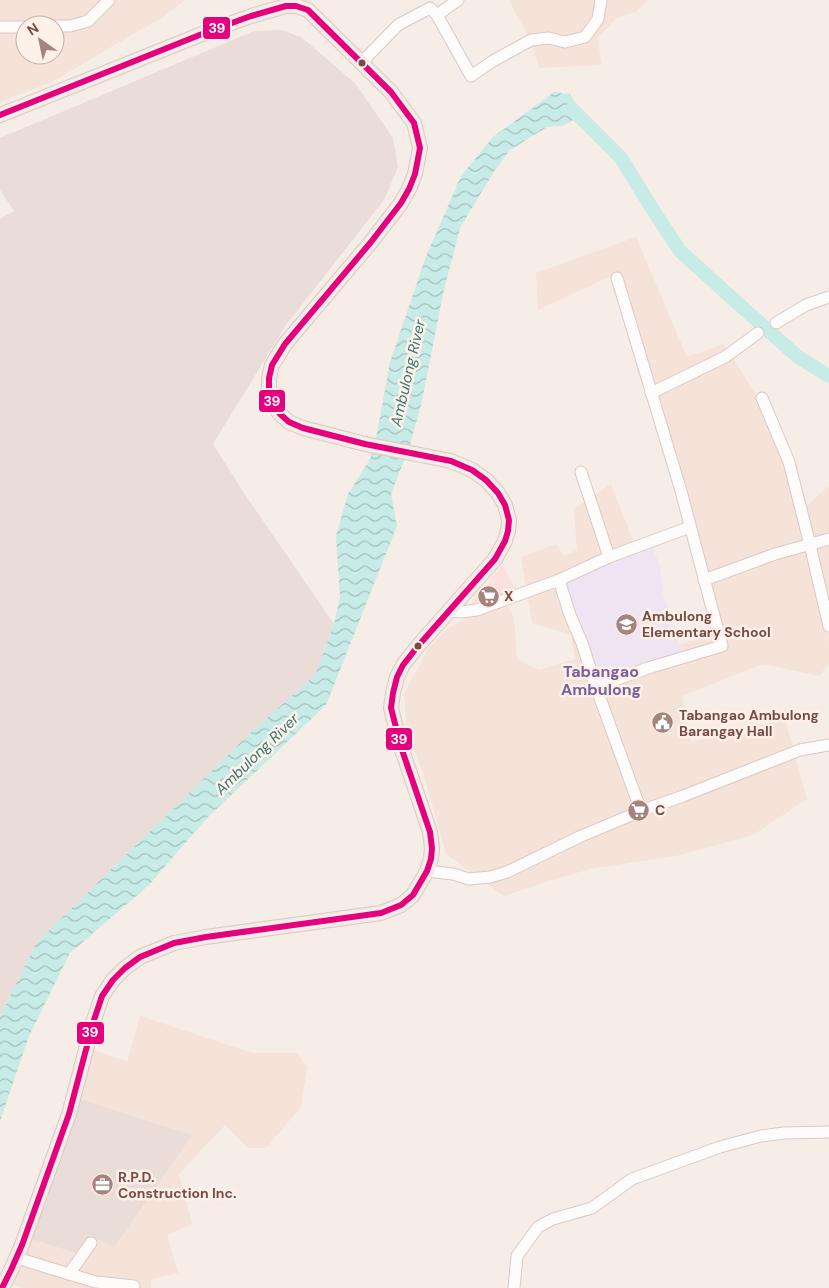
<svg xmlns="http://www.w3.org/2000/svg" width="829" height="1288" viewBox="0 0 829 1288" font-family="'DM Sans',sans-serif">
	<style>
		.residential { fill: #f5e2d8; fill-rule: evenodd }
		.commercial { fill: #fbe1dd }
		.industrial { fill: #eaddd8 }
		.education { fill: #efe4f2 }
		.water { fill: url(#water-waves) }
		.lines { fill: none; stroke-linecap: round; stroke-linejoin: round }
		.river { stroke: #c7ebe6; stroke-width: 14 }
		.minor-casing { stroke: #d9c9c5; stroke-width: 13 }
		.major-casing { stroke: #d9cac6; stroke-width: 16 }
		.minor { stroke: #fefcfb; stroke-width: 11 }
		.major { stroke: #f2eae4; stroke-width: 14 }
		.bus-1-casing { stroke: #fff1e9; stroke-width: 10 }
		.bus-1 { stroke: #e5007d; stroke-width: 6 }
		.bus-dot { fill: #784b45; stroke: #fff1e9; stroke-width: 2 }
		.labels { text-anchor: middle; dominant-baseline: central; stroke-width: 5; stroke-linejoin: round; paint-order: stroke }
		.poi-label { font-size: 14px; font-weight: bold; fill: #784b45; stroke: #fff1e9; text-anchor: start }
		.water-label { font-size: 15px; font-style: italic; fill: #357874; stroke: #fff1e9 }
		.quarter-label { font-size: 16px; font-weight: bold; fill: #7a5f9c; stroke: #fff1e9 }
		.line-badge { stroke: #fff1e9; stroke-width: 2 }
		.badge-label { font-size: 14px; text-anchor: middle; font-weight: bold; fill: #fff }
	</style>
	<defs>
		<pattern id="water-waves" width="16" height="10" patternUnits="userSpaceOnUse" patternTransform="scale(1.25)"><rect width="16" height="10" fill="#c7ebe6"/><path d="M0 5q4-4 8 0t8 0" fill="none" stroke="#a6c0bc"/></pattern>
	</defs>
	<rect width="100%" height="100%" fill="#f7ede7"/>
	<g class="residential">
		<path d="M 0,0 L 185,0 L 164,16 L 52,82 L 0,102 ZM 25,25 L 55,25 L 55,55 L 25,55 Z"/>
		<polygon points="509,0 648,0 636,12 618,17 598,37 601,65 540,68 527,34"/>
		<polygon points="636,237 687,357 724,344 790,449 807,505 829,486 829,595 828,595 829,664 819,676 763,664 682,696 691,742 785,719 807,799 753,835 676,856 590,869 552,880 504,896 446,854 423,772 407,732 404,694 428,649 448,628 463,620 481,588 493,580 514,618 517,659 539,670 575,659 571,635 532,623 521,557 557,544 563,556 577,550 574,509 611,484 634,543 566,570 596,677 714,632 652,394 630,299 617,273 538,310 536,273"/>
		<polygon points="140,1016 253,1053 297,1053 307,1067 301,1107 266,1148 248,1148 225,1125 179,1174 192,1224 167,1235 178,1273 151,1279 151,1288 22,1288 12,1285 29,1238 75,1253 88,1235 192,1135 77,1098 92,1050 127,1061"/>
	</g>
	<polygon class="commercial" points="502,565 516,590 497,598 489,581"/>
	<g class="industrial">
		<polygon points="282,30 301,37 355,83 393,138 398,167 384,200 286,325 213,444 244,493 334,624 315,675 248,735 36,943 0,1016 0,219 14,211 0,190 0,138 254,31"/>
		<polygon points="77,1098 192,1135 114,1247 89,1236 75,1253 29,1238"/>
	</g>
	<polygon class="education" points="650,542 660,566 663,594 681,653 597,674 568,589 566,579"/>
	<polygon class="water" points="554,92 570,94 585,118 584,123 573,120 562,126 547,127 510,150 493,173 460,228 443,294 422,401 410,445 391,494 397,526 326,705 207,818 148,886 70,953 29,1036 0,1121 0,1016 36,943 248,735 315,675 334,624 340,598 336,536 348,494 370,459 376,439 390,362 425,259 461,176 493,137"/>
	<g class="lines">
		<polyline class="river" points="572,109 621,158 653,210 680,251 743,308 798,357 829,376"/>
		<defs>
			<g id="minor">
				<polyline points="437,15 458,0"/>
				<polyline points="55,26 70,26 88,21 109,0"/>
				<polyline points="0,27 25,27"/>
				<polyline points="361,63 398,25 430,8 437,15 471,76 493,61 531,40 549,38 565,42 585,37 598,19 601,0"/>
				<polyline points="617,278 681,491 722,646 648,668 596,687 641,811"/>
				<polyline points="776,323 806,305 829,297"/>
				<polyline points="651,393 725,357 758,333"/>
				<polyline points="762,398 789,462 810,545 829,626"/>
				<polyline points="581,472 609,557"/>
				<polyline points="559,580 570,615 582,643 596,687"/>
				<polyline points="704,580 775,554 829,539"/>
				<polyline points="448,611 461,612 477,610 559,580 609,557 690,527"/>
				<polyline points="427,871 453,874 469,879 490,877 507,872 579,837 641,811 683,796 800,750 829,745"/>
				<polyline points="17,1258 69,1274 91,1243"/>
				<polyline points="69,1274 96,1282 134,1286"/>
				<polyline points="514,1288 517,1256 538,1227 553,1219 592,1208 632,1179 720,1147 761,1136 784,1133 829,1132"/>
			</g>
			<polyline id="major" points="0,115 207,32 251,16 286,6 296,6 308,10 391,92 414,123 420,148 415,174 409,189 401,203 371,242 285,344 272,365 269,378 269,390 273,404 280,414 289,422 303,428 365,444 451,461 472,470 486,480 498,493 505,505 509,520 508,531 505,541 495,559 418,646 403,665 397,677 393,693 391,708 401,747 430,832 432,848 431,859 427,871 413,895 401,905 381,913 206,937 174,943 140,957 125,968 113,980 102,996 93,1023 69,1114 22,1245 11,1270 2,1288"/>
		</defs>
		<use href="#minor" class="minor-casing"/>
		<use href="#major" class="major-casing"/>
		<use href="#minor" class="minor"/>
		<use href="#major" class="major"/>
		<defs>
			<polyline id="bus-1" points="0,115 207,32 251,16 286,6 296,6 308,10 391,92 414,123 420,148 415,174 409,189 401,203 371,242 285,344 272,365 269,378 269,390 273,404 280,414 289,422 303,428 365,444 451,461 472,470 486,480 498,493 505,505 509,520 508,531 505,541 495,559 418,646 403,665 397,677 393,693 391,708 401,747 430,832 432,848 431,859 427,871 413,895 401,905 381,913 206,937 174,943 140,957 125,968 113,980 102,996 93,1023 69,1114 22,1245 11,1270 2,1288"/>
		</defs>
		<use href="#bus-1" class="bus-1-casing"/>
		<use href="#bus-1" class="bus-1"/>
	</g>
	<defs>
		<symbol id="supermarket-disc" viewBox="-11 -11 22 22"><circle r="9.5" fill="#a4847e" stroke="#fff1e9"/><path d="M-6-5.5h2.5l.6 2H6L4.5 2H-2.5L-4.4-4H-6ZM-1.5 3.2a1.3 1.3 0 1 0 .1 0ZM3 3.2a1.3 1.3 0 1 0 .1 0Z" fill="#fff"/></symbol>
		<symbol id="school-disc" viewBox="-11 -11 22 22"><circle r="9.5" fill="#a4847e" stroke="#fff1e9"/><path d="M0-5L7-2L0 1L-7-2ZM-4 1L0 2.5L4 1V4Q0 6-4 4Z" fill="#fff"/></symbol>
		<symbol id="civic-disc" viewBox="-11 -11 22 22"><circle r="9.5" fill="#a4847e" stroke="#fff1e9"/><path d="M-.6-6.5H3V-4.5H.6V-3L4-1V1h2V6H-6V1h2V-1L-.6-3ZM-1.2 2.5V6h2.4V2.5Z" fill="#fff"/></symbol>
		<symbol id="office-disc" viewBox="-11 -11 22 22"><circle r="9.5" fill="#a4847e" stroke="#fff1e9"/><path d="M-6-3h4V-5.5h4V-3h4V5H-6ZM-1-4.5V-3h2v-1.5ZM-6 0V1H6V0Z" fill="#fff"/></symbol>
	</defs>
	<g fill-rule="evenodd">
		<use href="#supermarket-disc" x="476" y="584" width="25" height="25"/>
		<use href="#school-disc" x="614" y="612" width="25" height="25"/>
		<use href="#civic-disc" x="650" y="710" width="25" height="25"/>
		<use href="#supermarket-disc" x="626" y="798" width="25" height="25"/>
		<use href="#office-disc" x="90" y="1172" width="25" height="25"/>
	</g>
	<g class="bus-dot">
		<circle cx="362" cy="63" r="4.5"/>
		<circle cx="418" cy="646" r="4.5"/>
	</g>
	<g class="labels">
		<g class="poi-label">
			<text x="504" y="596">X</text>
			<text x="642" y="616">Ambulong<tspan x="642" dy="16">Elementary School</tspan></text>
			<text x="679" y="715">Tabangao Ambulong<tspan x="679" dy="16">Barangay Hall</tspan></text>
			<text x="655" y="810">C</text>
			<text x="118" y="1177">R.P.D.<tspan x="118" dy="16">Construction Inc.</tspan></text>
		</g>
		<g class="water-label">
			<text transform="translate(408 373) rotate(-77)">Ambulong River</text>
			<text transform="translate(257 754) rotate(-44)">Ambulong River</text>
		</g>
		<g class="quarter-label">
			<text x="601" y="671">Tabangao<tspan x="601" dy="18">Ambulong</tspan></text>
		</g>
	</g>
	<g class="line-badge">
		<rect x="202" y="16" width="29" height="24" rx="5" fill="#e5007d"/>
		<rect x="258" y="389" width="28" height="24" rx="5" fill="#e5007d"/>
		<rect x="385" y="727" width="28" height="24" rx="5" fill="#e5007d"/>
		<rect x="76" y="1021" width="29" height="24" rx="5" fill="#e5007d"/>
	</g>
	<g class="badge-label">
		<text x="217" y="33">39</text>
		<text x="272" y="406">39</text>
		<text x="399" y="744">39</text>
		<text x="90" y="1037">39</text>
	</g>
	<g transform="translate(40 40) rotate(327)"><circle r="24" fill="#fff1e9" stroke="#c9afa7"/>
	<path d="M0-4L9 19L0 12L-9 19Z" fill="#a4847e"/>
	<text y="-8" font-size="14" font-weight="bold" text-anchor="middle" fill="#784b45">N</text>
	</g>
</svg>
